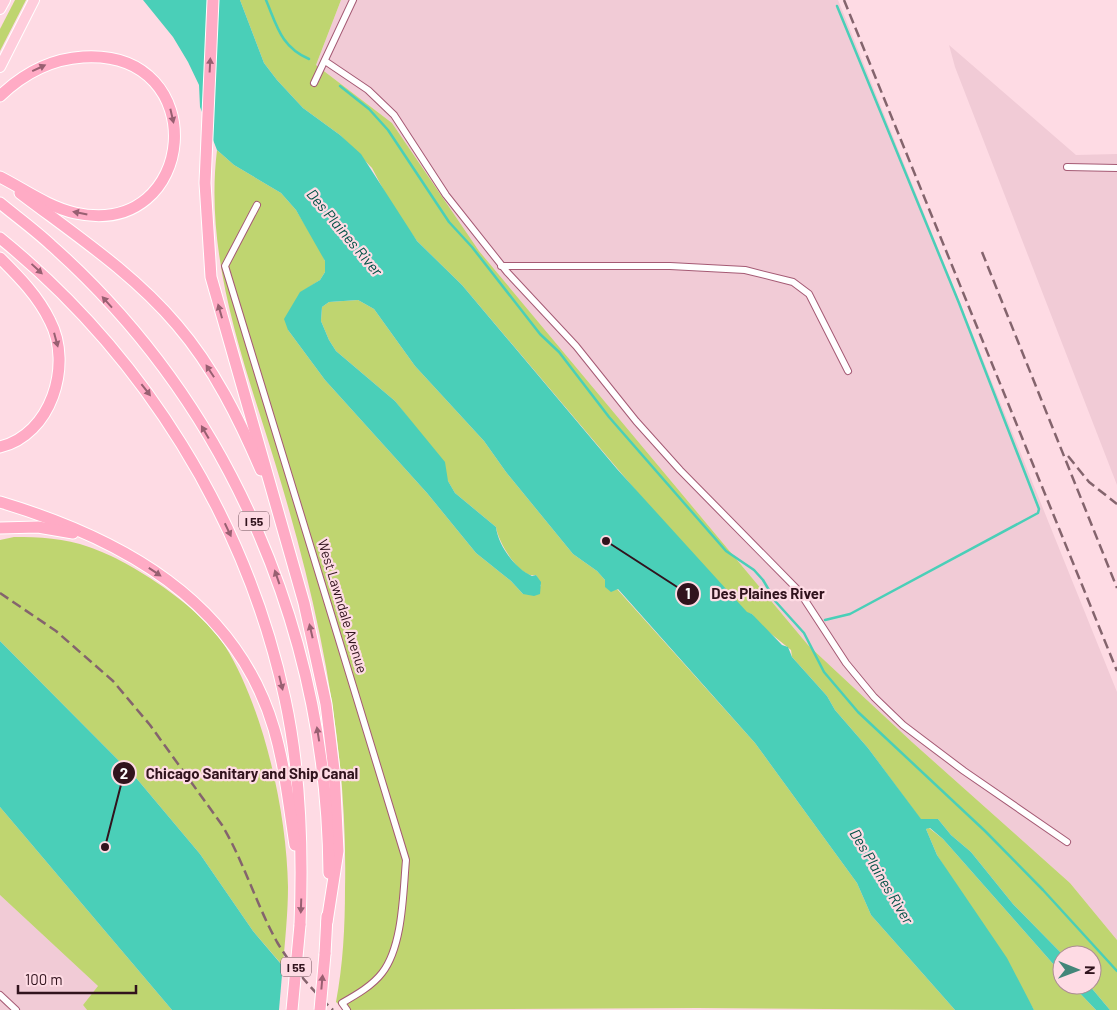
<svg xmlns="http://www.w3.org/2000/svg" width="1117" height="1010" viewBox="0 0 1117 1010" font-family="Barlow,sans-serif">
	<style>
		.built { fill: #f1cbd6 }
		.green { fill: #bfd570 }
		.water { fill: #4acfb8 }
		.pier { fill: #fedbe4 }
		.lines { fill: none; stroke-linecap: round; stroke-linejoin: round }
		.stream { stroke: #4acfb8; stroke-width: 2.5 }
		.street-casing { stroke: #a55a74; stroke-width: 8 }
		.primary-casing { stroke: #fff; stroke-width: 12 }
		.highway-casing { stroke: #fff; stroke-width: 13 }
		.street { stroke: #fff; stroke-width: 6 }
		.primary { stroke: #ffcddc; stroke-width: 10 }
		.highway { stroke: #ffabc5; stroke-width: 11 }
		.rail { stroke: #84646d; stroke-width: 2.5; stroke-dasharray: 10 5; stroke-linecap: butt }
		.highway-bridge-casing { stroke: #fff; stroke-width: 13; stroke-linecap: butt }
		.highway-bridge { stroke: #ffabc5; stroke-width: 11 }
		.oneway { fill: #985f71 }
		.labels { text-anchor: middle; dominant-baseline: central; stroke-width: 4.5; stroke-linejoin: round; paint-order: stroke }
		.shield { fill: #fedbe4; stroke: #6e4f59; stroke-width: 1 }
		.shield-label { font-size: 12px; font-weight: bold; fill: #31131d }
		.street-label { font-size: 14px; fill: #31131d; stroke: #fedbe4 }
		.water-label { font-size: 15px; font-style: italic; fill: #005146; stroke: #fedbe4 }
		.leader { fill: none; stroke: #31131d; stroke-width: 2 }
		.callout-dot { fill: #31131d; stroke: #fedbe4; stroke-width: 2 }
		.mark-label { font-size: 15px; text-anchor: middle; font-weight: bold; fill: #fff }
		.callout-label { font-size: 15px; text-anchor: middle; font-weight: bold; fill: #31131d; stroke: #fedbe4; stroke-width: 4.5; stroke-linejoin: round; paint-order: stroke }
	</style>
	<rect width="100%" height="100%" fill="#fedbe4"/>
	<g class="built">
		<polygon points="341,0 838,0 1117,692 1117,940 1070,883 912,742 808,645 479,251 392,123 316,65"/>
		<polygon points="949,45 1076,155 1117,154 1117,485 955,67"/>
		<polygon points="0,895 98,986 83,1005 87,1010 0,1010"/>
	</g>
	<g class="green">
		<polygon points="15,0 26,0 0,51 0,29"/>
		<polygon points="240,0 341,0 316,65 392,123 479,251 808,645 912,742 1070,883 1117,940 1117,1010 1110,1010 1089,985 1092,985 1092,955 1063,955 1013,904 971,852 951,835 938,819 921,820 868,748 835,710 827,696 792,657 791,650 760,625 752,614 747,613 671,532 462,285 417,241 392,206 372,168 340,135 303,108 277,80 264,63"/>
		<path d="M 217,150 L 234,165 L 281,193 L 296,210 L 320,250 L 325,261 L 325,272 L 320,280 L 300,293 L 288,330 L 325,380 L 427,493 L 476,553 L 511,581 L 523,594 L 541,586 L 536,575 C 520,579 498,542 496,527 L 455,493 L 419,432 L 395,401 L 336,351 L 329,340 L 321,321 L 322,307 L 329,302 L 358,300 L 374,309 L 415,366 L 484,441 L 506,472 L 573,554 L 597,571 L 605,580 L 606,587 L 611,591 L 617,589 L 755,743 L 857,883 L 871,915 L 955,1010 L 697,1008 L 345,1010 L 336,1002 C 343,965 345,927 345,889 C 348,752 321,617 282,486 C 250,377 203,265 217,150 Z"/>
		<path d="M 14,537 C 39,537 65,538 89,547 C 133,562 200,607 225,646 C 264,709 287,813 288,887 C 288,913 285,940 283,966 L 253,931 L 200,854 L 137,779 L 0,641 L 0,540 Z"/>
		<polygon points="0,807 172,1010 87,1010 83,1005 98,986 0,895"/>
		<polygon points="929,828 943,839 1062,974 1062,985 1072,985 1096,1010 1034,1010 937,855 926,829"/>
	</g>
	<g class="water">
		<path d="M 143,0 L 240,0 L 264,63 L 277,80 L 303,108 L 340,135 L 361,154 L 417,241 L 462,285 L 617,469 L 747,612 L 752,614 L 782,645 L 788,647 L 792,657 L 827,696 L 835,710 L 868,748 L 921,819 L 938,819 L 951,835 L 971,852 L 1013,904 L 1063,955 L 1062,974 L 943,839 L 930,828 L 926,829 L 937,855 L 1007,958 L 1034,1010 L 955,1010 L 871,915 L 857,883 L 755,743 L 618,589 L 611,592 L 605,587 L 605,580 L 597,571 L 573,554 L 506,472 L 484,441 L 415,366 L 374,309 L 358,300 L 329,302 L 322,307 L 321,321 L 329,340 L 336,351 L 395,401 L 445,462 L 448,481 L 455,493 L 496,527 C 498,545 515,569 532,576 L 536,575 L 541,582 L 540,594 L 534,596 L 523,594 L 511,581 L 476,553 L 427,493 L 325,380 L 288,330 L 284,319 L 300,292 L 320,280 L 325,272 L 325,261 L 296,210 L 281,193 L 234,165 L 217,150 L 200,107 L 199,85 L 188,62 L 173,37 Z"/>
		<polygon points="0,641 137,779 200,854 253,931 320,1010 172,1010 0,807"/>
		<polygon points="1072,985 1089,985 1110,1010 1096,1010"/>
	</g>
	<polygon class="pier" points="283,963 322,1008 322,1010 279,1010"/>
	<g class="lines">
		<g class="stream">
			<path d="M 266,0 C 277,26 281,47 309,59"/>
			<polyline points="340,86 369,109 388,130 449,222 472,247 540,334 559,352 609,417 726,551 754,570 763,580 776,602 804,633 824,672 858,712 985,831 1043,890 1117,971"/>
			<polyline points="825,620 850,614 1038,513 1039,509 959,303 837,6"/>
		</g>
		<defs>
			<g id="street">
				<polyline points="325,61 368,90 394,115 446,195 507,272 576,346 636,421 680,470 799,591 846,663 874,697 903,725 964,771 1067,842"/>
				<polyline points="314,83 353,0"/>
				<polyline points="1067,167 1117,168"/>
				<path d="M 257,205 L 225,266 L 406,860 C 403,893 403,946 382,973 C 372,986 356,995 342,1003 L 347,1010"/>
				<polyline points="501,266 670,266 745,270 793,282 809,294 848,371"/>
				<polyline points="0,995 16,1010"/>
			</g>
			<g id="primary">
				<polyline points="0,9 5,0"/>
				<polyline points="0,67 34,0"/>
			</g>
			<g id="highway">
				<polyline points="213,0 205,183 211,277 304,603 326,704 334,770 338,851 327,922"/>
				<path d="M 0,96 C 24,73 50,59 83,57 C 214,49 198,240 75,213 C 48,207 24,189 0,177"/>
				<path d="M 20,193 C 74,234 133,273 177,325 C 214,368 239,419 261,470"/>
				<path d="M 0,203 C 17,217 35,230 51,245 C 231,405 327,634 329,873"/>
				<path d="M 0,238 C 143,354 246,518 285,699 C 301,773 303,849 300,925"/>
				<path d="M 0,258 C 19,277 38,296 50,321 C 73,365 51,435 0,447"/>
				<path d="M 0,502 C 120,538 236,600 274,729 C 285,767 289,806 295,845"/>
				<polyline points="0,528 38,527 73,533"/>
				<polyline points="325,954 327,916"/>
			</g>
		</defs>
		<use href="#street" class="street-casing"/>
		<use href="#primary" class="primary-casing"/>
		<use href="#highway" class="highway-casing"/>
		<use href="#street" class="street"/>
		<use href="#primary" class="primary"/>
		<use href="#highway" class="highway"/>
		<g class="rail">
			<polyline points="844,0 1117,671"/>
			<polyline points="982,252 1117,588"/>
			<polyline points="1068,456 1089,482 1117,504"/>
			<path d="M 0,593 L 56,631 L 113,681 L 150,725 L 222,825 C 244,862 256,904 277,942 C 291,966 313,991 333,1010"/>
		</g>
		<defs>
			<g id="highway-bridge">
				<polyline points="292,1010 300,925"/>
				<polyline points="320,1010 325,954"/>
			</g>
		</defs>
		<use href="#highway-bridge" class="highway-bridge-casing"/>
		<use href="#highway-bridge" class="highway-bridge"/>
	</g>
	<defs><path id="oneway-solid" d="M-6-.8H1V-3.2L6.5 0L1 3.2V.8H-6Z" transform="scale(1.25)"/></defs>
	<g class="oneway">
		<use href="#oneway-solid" transform="translate(210 65) rotate(-87)"/>
		<use href="#oneway-solid" transform="translate(39 68) rotate(-25)"/>
		<use href="#oneway-solid" transform="translate(172 116) rotate(77)"/>
		<use href="#oneway-solid" transform="translate(80 213) rotate(-169)"/>
		<use href="#oneway-solid" transform="translate(37 269) rotate(43)"/>
		<use href="#oneway-solid" transform="translate(107 302) rotate(-132)"/>
		<use href="#oneway-solid" transform="translate(220 311) rotate(-106)"/>
		<use href="#oneway-solid" transform="translate(56 340) rotate(75)"/>
		<use href="#oneway-solid" transform="translate(210 371) rotate(-123)"/>
		<use href="#oneway-solid" transform="translate(146 390) rotate(52)"/>
		<use href="#oneway-solid" transform="translate(205 432) rotate(-120)"/>
		<use href="#oneway-solid" transform="translate(228 530) rotate(65)"/>
		<use href="#oneway-solid" transform="translate(155 572) rotate(34)"/>
		<use href="#oneway-solid" transform="translate(277 577) rotate(-109)"/>
		<use href="#oneway-solid" transform="translate(311 631) rotate(-103)"/>
		<use href="#oneway-solid" transform="translate(281 683) rotate(76)"/>
		<use href="#oneway-solid" transform="translate(318 734) rotate(-99)"/>
		<use href="#oneway-solid" transform="translate(301 906) rotate(92)"/>
		<use href="#oneway-solid" transform="translate(322 982) rotate(-85)"/>
	</g>
	<g class="labels">
		<g class="shield">
			<rect x="239" y="511.5" width="30" height="19" rx="4"/>
			<rect x="281" y="957.5" width="30" height="19" rx="4"/>
		</g>
		<g class="shield-label">
			<text x="254" y="521">I 55</text>
			<text x="296" y="967">I 55</text>
		</g>
		<g class="street-label">
			<text transform="translate(343 606) rotate(73)">West Lawndale Avenue</text>
		</g>
		<g class="water-label">
			<text transform="translate(345 232) rotate(50)">Des Plaines River</text>
			<text transform="translate(882 876) rotate(59)">Des Plaines River</text>
		</g>
	</g>
	<path class="leader" d="M606 541L688 594M105 847L124 773"/>
	<g class="callout-dot">
		<circle cx="606" cy="541" r="5"/>
		<circle cx="105" cy="847" r="5"/>
		<circle cx="688" cy="594" r="12"/>
		<circle cx="124" cy="773" r="12"/>
	</g>
	<g class="mark-label">
		<text x="688" y="599">1</text>
		<text x="124" y="779">2</text>
	</g>
	<g class="callout-label">
		<text x="768" y="599">Des Plaines River</text>
		<text x="252" y="779">Chicago Sanitary and Ship Canal</text>
	</g>
	<g transform="translate(1077 970) rotate(91)"><circle r="24" fill="#fedbe4" stroke="#ac8b94"/>
	<path d="M0-4L9 19L0 12L-9 19Z" fill="#438679"/>
	<text y="-8" font-size="14" font-weight="bold" text-anchor="middle" fill="#31131d">N</text>
	</g>
	<path d="M18 985v8h118v-8" fill="none" stroke="#31131d" stroke-width="2.5"/>
	<text x="25" y="985" font-size="15" fill="#31131d" stroke="#fedbe4" stroke-width="4" paint-order="stroke">100 m</text>
</svg>
